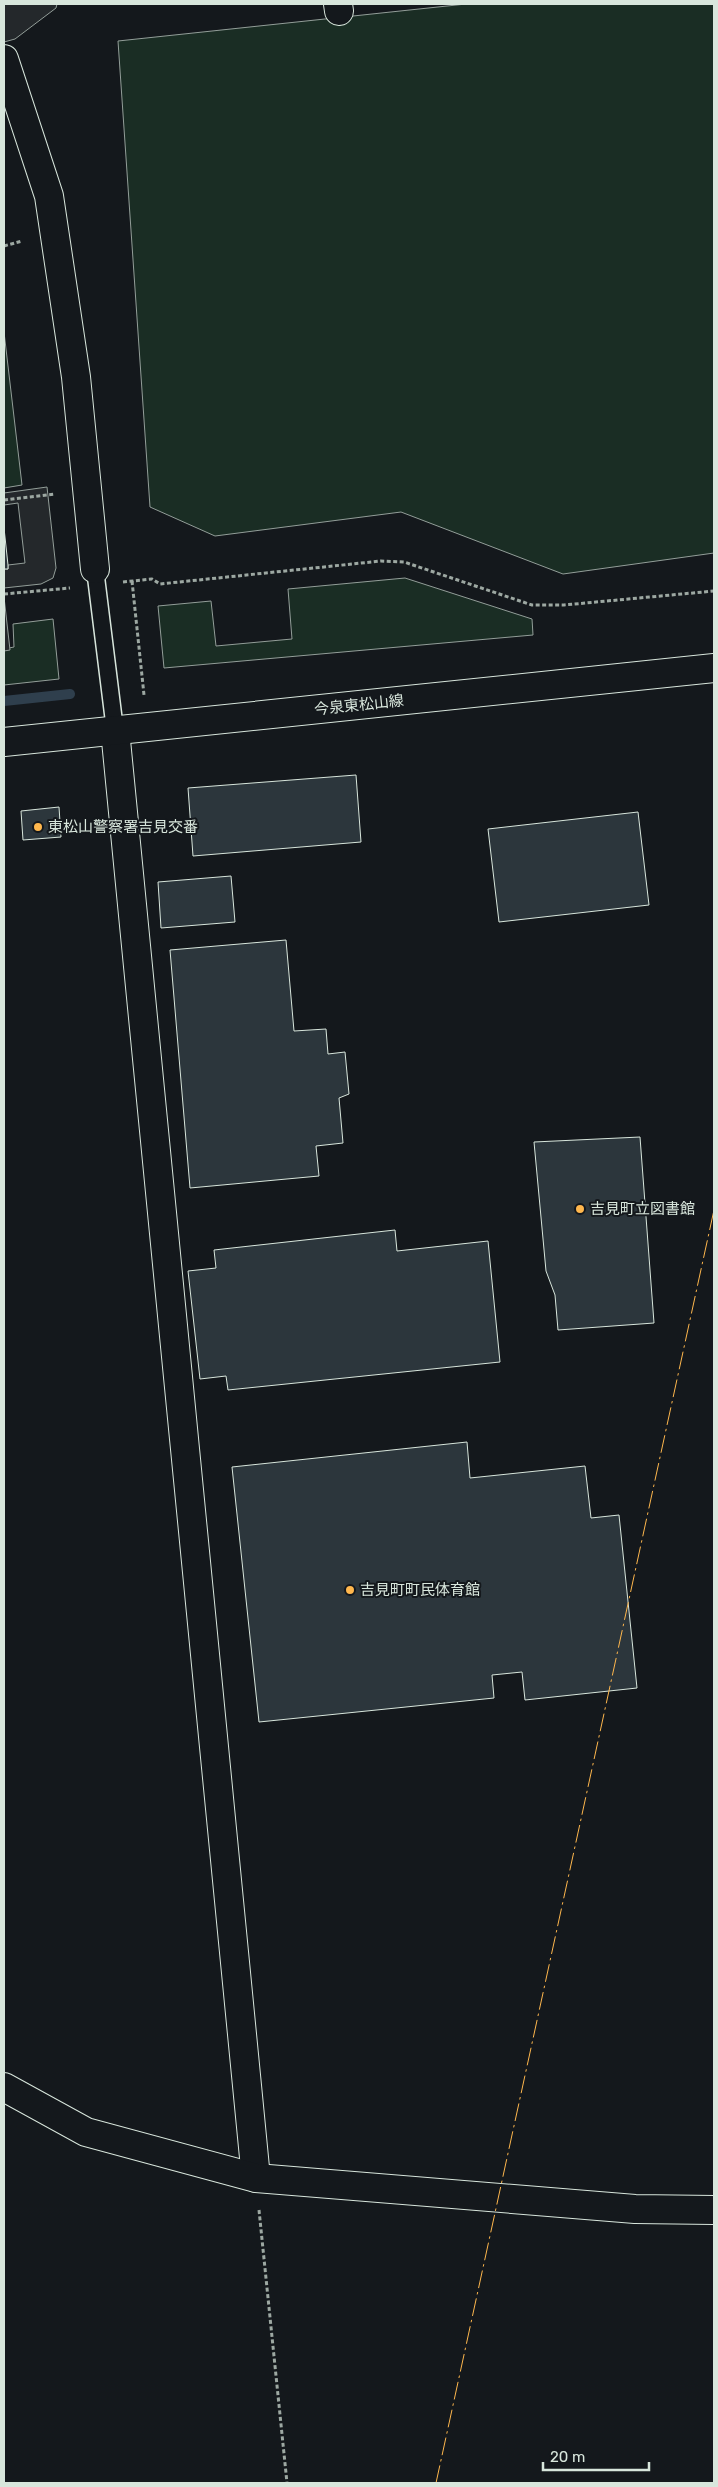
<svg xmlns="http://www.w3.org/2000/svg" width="718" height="2487" viewBox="0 0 718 2487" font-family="Rubik,'Noto Sans JP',sans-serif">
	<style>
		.green { fill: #1a2d24; stroke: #939e99 }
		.parking { fill: #24282b; stroke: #939e99 }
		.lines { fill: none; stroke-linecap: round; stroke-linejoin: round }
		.stream { stroke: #2f3f4d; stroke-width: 10 }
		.building { fill: #2c363c; stroke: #d8e6dc }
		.lane-casing { stroke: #d8e6dc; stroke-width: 19 }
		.street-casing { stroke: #d8e6dc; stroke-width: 30 }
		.secondary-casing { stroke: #d8e6dc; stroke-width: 30 }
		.path { stroke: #9da8a2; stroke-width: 3; stroke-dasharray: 4 2.5; stroke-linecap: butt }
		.lane { stroke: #14181c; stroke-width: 16 }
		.street { stroke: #14181c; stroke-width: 28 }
		.secondary { stroke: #14181c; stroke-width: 28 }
		.power { stroke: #ffb74d; stroke-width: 1; stroke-dasharray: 18 4 2.5 4; stroke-linecap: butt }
		.poi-dot { fill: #ffb74d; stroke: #14181c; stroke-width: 2 }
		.labels { text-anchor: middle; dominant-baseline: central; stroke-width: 4; stroke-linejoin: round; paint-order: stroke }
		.street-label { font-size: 15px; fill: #d8e6dc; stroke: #14181c }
		.poi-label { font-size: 15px; fill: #d8e6dc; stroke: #14181c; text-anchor: start }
	</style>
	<rect width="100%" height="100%" fill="#14181c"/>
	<g class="green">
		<polygon points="466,4 714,4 714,553 563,574 401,512 215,536 150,507 118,41"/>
		<polygon points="4,332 22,485 4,488"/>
		<polygon points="405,578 532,619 533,635 164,668 158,606 211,601 216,646 292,639 288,589"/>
		<polygon points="53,619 59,679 4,685 4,649 14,647 13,624"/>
	</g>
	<g class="parking">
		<polygon points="4,4 57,4 56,8 15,39 4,42"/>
		<polygon points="47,487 56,568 53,578 41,584 4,588 4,569 8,569 8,565 25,563 18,503 4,505 4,493"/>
		<polygon points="4,597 10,650 4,651"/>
	</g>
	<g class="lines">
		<polyline class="stream" points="4,701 70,694"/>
	</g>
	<g class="building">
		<polygon points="4,528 8,565 8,569 4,569"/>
		<polygon points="356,775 361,842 193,856 188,788"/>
		<polygon points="59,807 61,837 23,840 21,811"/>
		<polygon points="638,812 649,905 499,922 488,829"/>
		<polygon points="231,876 235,922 161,928 158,882"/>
		<polygon points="286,940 294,1031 326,1029 328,1054 345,1052 349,1094 339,1098 343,1143 316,1146 319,1176 190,1188 170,950"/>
		<polygon points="640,1137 654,1323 558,1330 555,1295 546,1271 534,1142"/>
		<polygon points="395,1230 397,1251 488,1241 500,1362 228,1390 226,1376 200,1379 188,1271 216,1268 214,1250"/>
		<polygon points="467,1442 470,1478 585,1466 591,1518 619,1515 637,1688 525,1700 522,1672 492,1675 494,1698 259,1722 232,1467"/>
	</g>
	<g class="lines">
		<defs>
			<polyline id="lane" points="95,569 115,730"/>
			<g id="street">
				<polyline points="338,4 339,11"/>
				<polyline points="4,59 49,196 76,377 95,569"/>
				<polyline points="115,730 256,2178"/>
			</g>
			<g id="secondary">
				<polyline points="4,742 714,668"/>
				<polyline points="4,2087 86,2132 256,2178 635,2209 714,2210"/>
			</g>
		</defs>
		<use href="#lane" class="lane-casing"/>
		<use href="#street" class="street-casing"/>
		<use href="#secondary" class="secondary-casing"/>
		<g class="path">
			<polyline points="4,246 22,241"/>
			<polyline points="4,500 55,494"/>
			<polyline points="132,581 144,695"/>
			<polyline points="123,582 152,579 160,584 381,561 404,562 532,605 564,605 714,591"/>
			<polyline points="4,594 70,588"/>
			<polyline points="259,2210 287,2483"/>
		</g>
		<use href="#lane" class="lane"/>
		<use href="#street" class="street"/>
		<use href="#secondary" class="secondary"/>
		<polyline class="power" points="436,2483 714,1210"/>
	</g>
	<g class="poi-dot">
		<circle cx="38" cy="827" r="5"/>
		<circle cx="580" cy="1209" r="5"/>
		<circle cx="350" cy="1590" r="5"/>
	</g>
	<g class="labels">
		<g class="street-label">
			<text transform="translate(359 705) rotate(-6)">今泉東松山線</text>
		</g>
		<g class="poi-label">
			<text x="48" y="827">東松山警察署吉見交番</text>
			<text x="590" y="1209">吉見町立図書館</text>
			<text x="360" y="1590">吉見町町民体育館</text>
		</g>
	</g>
	<rect width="718" height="2487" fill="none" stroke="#d8e6dc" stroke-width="10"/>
	<path d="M543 2462v8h106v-8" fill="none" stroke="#d8e6dc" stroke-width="2.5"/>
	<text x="550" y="2462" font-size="15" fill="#d8e6dc" stroke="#14181c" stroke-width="4" paint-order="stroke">20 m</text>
</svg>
